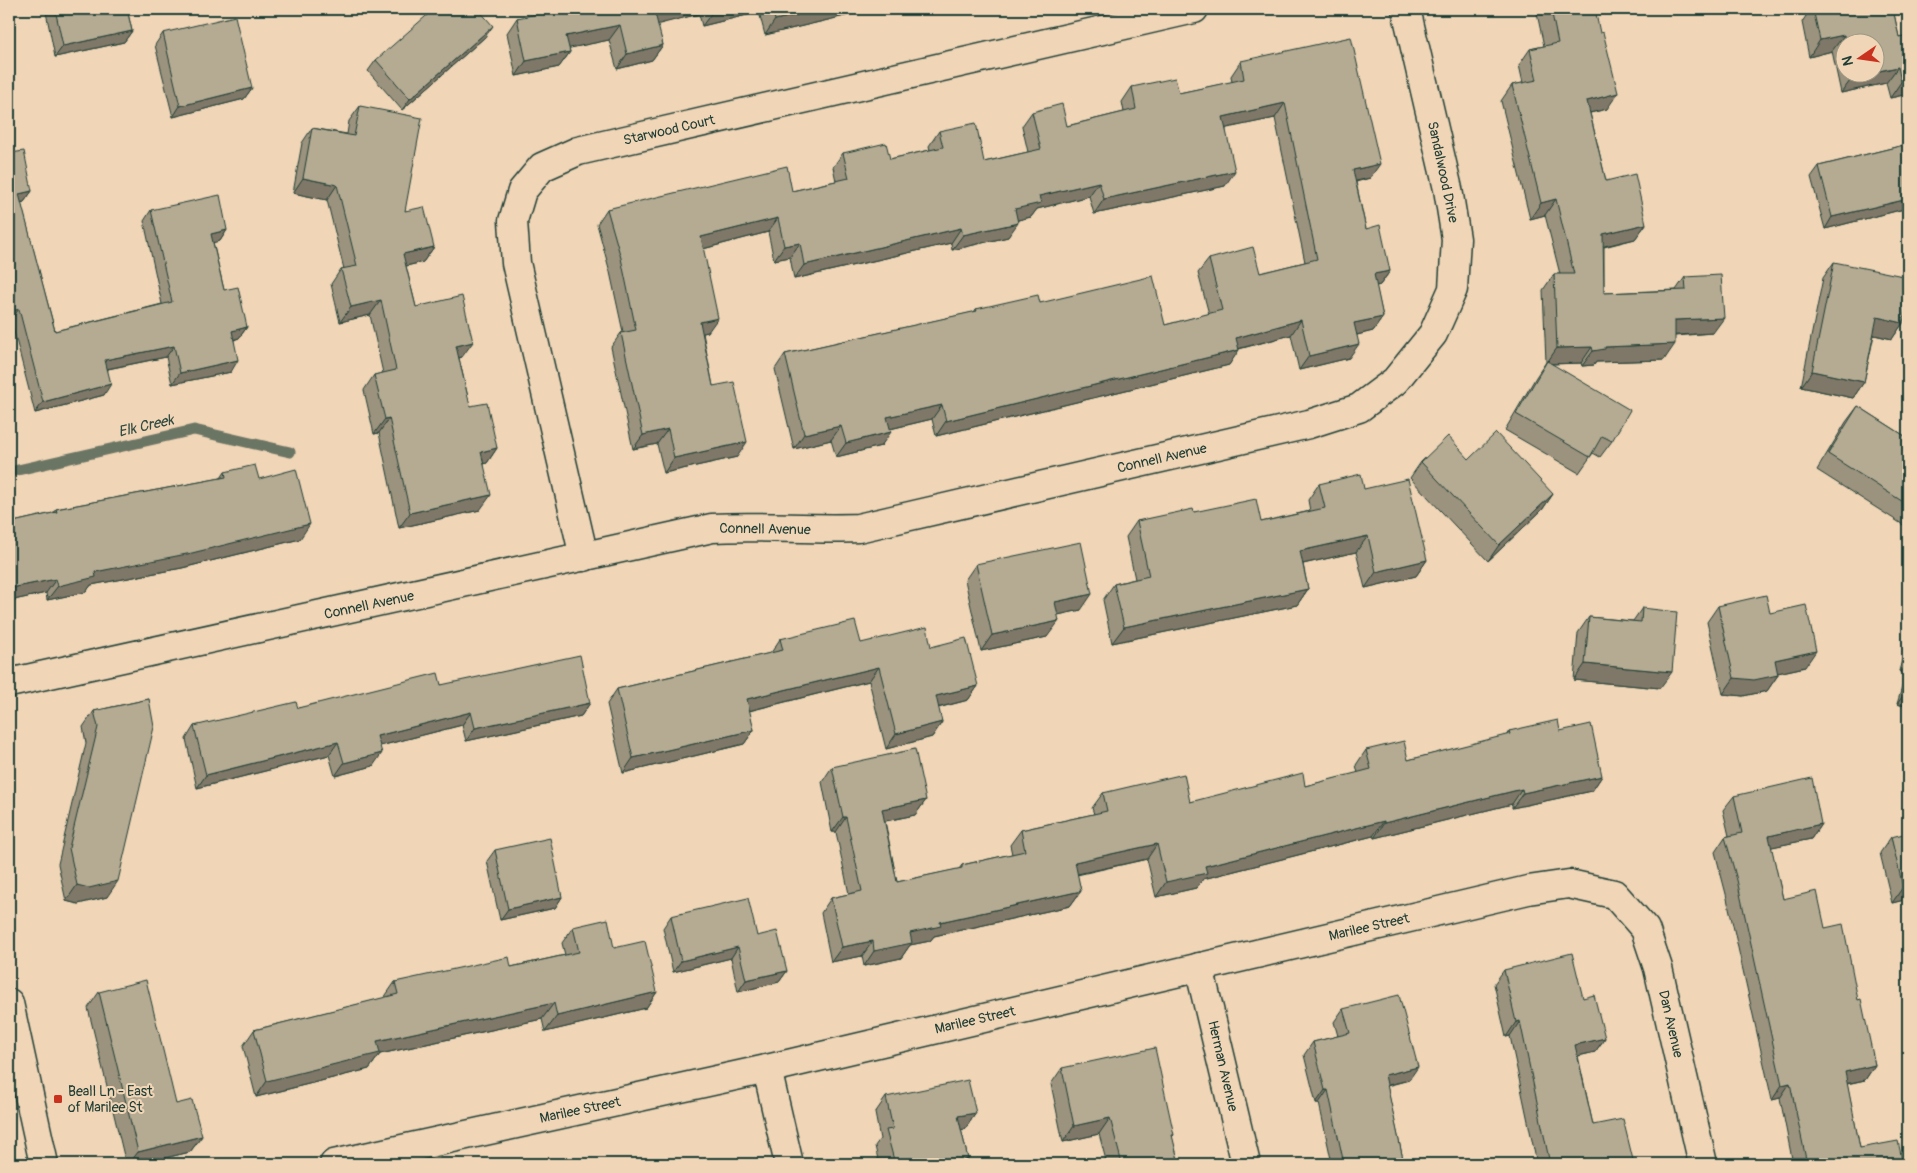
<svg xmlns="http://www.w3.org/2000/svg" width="1917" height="1173" viewBox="0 0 1917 1173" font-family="Pangolin,sans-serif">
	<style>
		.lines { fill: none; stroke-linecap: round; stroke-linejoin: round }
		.stream { stroke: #6b7463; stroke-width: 11 }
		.minor-casing { stroke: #1f3d34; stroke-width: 31 }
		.tertiary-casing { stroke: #1f3d34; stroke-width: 31 }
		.minor { stroke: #f0d5b7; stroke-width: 28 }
		.tertiary { stroke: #f0d5b7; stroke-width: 28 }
		.wall { fill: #9c937e; stroke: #1f3d34; fill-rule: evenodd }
		.shaded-wall { fill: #7f7867; stroke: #1f3d34 }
		.building { fill: #b5ab93; stroke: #1f3d34 }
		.poi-dot { fill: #c8321e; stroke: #f0d5b7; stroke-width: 2 }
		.labels { text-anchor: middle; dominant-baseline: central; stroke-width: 4; stroke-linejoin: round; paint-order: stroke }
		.street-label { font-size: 14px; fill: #1f3d34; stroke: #f0d5b7 }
		.poi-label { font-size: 14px; fill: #1f3d34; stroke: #f0d5b7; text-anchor: start }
		.water-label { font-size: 15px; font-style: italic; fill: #324b40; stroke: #f0d5b7 }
	</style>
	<rect width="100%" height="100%" fill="#f0d5b7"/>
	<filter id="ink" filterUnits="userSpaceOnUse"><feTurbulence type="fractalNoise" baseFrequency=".02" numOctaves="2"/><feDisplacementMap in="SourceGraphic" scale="10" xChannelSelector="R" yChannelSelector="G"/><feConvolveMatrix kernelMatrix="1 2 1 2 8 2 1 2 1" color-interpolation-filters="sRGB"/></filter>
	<g filter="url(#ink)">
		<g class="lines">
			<polyline class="stream" points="9,472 194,430 290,452"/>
			<defs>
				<g id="minor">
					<polyline points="584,557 516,263 513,221 522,191 542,167 578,151 1194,9"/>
					<path d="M 9,683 L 712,528 C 761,525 809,530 858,528 L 1309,424 L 1359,408 L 1395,381 L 1433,334 L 1453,289 L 1456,239 L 1448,189 L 1406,9"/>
					<polyline points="1199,967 1246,1164"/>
					<polyline points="767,1069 789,1164"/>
					<polyline points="334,1164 767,1069 1528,890 1569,884 1614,894 1645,929 1658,968 1703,1164"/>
				</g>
				<polyline id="tertiary" points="9,1003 44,1164"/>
			</defs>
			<use href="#minor" class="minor-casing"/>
			<use href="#tertiary" class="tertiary-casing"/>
			<use href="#minor" class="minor"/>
			<use href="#tertiary" class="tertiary"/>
		</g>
		<g class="wall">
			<polygon points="48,9 127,9 132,31 124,42 55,57 46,12"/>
			<polygon points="538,9 857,9 853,14 765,35 759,12 702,26 699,14 657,24 663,45 652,60 617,69 609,40 569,48 570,52 559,67 516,76 507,33 517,18 539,14"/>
			<polygon points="1536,9 1595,9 1607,109 1590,113 1606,181 1646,224 1635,239 1604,247 1604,293 1676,290 1685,277 1713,333 1675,336 1664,360 1596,362 1594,365 1582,366 1581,363 1552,364 1612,441 1600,457 1593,453 1579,473 1505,430 1536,377 1546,362 1543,290 1554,274 1560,274 1545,215 1530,219 1501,101 1512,85 1523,83 1519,65 1530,49 1544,46"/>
			<path d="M 1805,9 L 1893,9 L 1899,37 L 1908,35 L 1908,94 L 1890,98 L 1886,83 L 1841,93 L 1832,51 L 1809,57 L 1802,22 L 1806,16 ZM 1844,42 L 1874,42 L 1874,72 L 1844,72 Z"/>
			<polygon points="163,33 252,88 244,99 173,117 155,45"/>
			<polygon points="485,37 402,110 368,71 376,60"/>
			<polygon points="1241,61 1370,178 1356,182 1366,229 1390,271 1380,285 1376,286 1383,317 1373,331 1357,335 1349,358 1299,370 1291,335 1239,349 1229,365 936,436 932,419 890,429 881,446 836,457 831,440 794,449 775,369 785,354 974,312 976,309 1040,303 1165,325 1209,314 1198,273 1209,259 1260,273 1305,262 1275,118 1226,128 1225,186 1094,214 1089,196 1037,209 1031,217 1018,220 1008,237 952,250 951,243 794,279 790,257 774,260 768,232 703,249 708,332 703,333 713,386 737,457 664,473 657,444 633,449 611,347 621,333 623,332 610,272 597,224 607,209 792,191 836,181 833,167 843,153 890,159 930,150 929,146 939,131 984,162 1028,152 1022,126 1032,112 1067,126 1124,112 1122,102 1132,87 1179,93 1232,82 1231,76"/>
			<polygon points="360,106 405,211 434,247 423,262 406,266 416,307 462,357 459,358 470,406 497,448 487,463 484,464 480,510 399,528 379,433 374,434 364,390 374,375 383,373 370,315 340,322 331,284 341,269 344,269 327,200 293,193 302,143 312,128 347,134 349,121"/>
			<polygon points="1908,144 1908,208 1825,229 1811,177 1819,166"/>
			<polygon points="11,153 32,191 24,202 21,203 55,331 162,304 144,221 151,210 227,230 220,241 213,242 224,290 247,327 239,338 234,340 231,372 172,384 166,357 108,369 104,395 35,413 11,320"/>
			<polygon points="1834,262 1903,323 1892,339 1874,335 1864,382 1853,398 1801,387 1823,278"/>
			<polygon points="1858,406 1908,438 1908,528 1817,470 1846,422"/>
			<polygon points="1469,459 1553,494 1542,510 1488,561 1410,478 1421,462"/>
			<polygon points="225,472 259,479 300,539 182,568 91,585 86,592 47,600 46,593 9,601 9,523 53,513 56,509 221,478"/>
			<polygon points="1319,484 1364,489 1427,560 1416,576 1365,588 1356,552 1303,564 1308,589 1297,605 1112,643 1103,600 1114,584 1135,579 1126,537 1137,521 1194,512 1261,522 1310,511 1308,500"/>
			<polygon points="976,564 1081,610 1057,615 1047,637 981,651 965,580"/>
			<polygon points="1718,606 1770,613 1805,667 1777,673 1778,675 1767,691 1743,696 1723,694 1707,622"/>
			<polygon points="1642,608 1660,688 1574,680 1578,633 1589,617 1633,621"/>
			<polygon points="1908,638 1908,707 1897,704 1906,674 1899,671"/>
			<polygon points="780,639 931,647 978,686 968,700 938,708 942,722 932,737 886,749 869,681 749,711 754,730 744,744 623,773 607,704 617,689 771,653"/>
			<polygon points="441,685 590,703 581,716 466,741 462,725 380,746 373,766 335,776 329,755 197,788 186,739 194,726 298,708"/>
			<polygon points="149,699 107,897 78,904 66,901 58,864 86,743 83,727 94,711"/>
			<polygon points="1509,731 1560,731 1602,776 1592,791 1512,808 1512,804 1374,838 1373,836 1203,879 1196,888 1156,897 1147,859 1077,875 1081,891 1070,906 934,936 930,941 910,945 901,958 864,966 862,956 831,962 821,913 831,898 849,894 836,832 832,832 822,782 832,767 926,800 915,815 885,821 897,882 959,869 962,865 1012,854 1010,845 1021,830 1094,814 1092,808 1103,793 1190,802 1305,786 1358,773 1356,765 1366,750 1408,760 1506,736"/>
			<polygon points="1734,796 1821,824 1811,839 1771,847 1783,899 1825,928 1858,1000 1875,1065 1865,1080 1847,1084 1860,1148 1903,1164 1793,1164 1780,1098 1772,1100 1726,894 1715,852 1725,837 1729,836 1723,810"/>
			<polygon points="1891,837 1908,899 1892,903 1880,853"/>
			<polygon points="495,850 562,897 555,908 500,920 487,861"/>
			<polygon points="671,916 757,936 787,971 779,982 738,992 731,958 673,972 663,928"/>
			<polygon points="573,927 614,948 657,992 646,1008 545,1032 542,1019 380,1054 369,1069 256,1097 243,1046 254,1030 384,998 395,982 511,967 565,955 562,943"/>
			<polygon points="1504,970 1583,998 1605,1038 1595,1052 1578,1056 1593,1125 1634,1164 1537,1164 1510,1036 1506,1037 1494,984"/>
			<polygon points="99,992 176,1104 202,1136 190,1152 140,1164 126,1164 88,1008"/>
			<polygon points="1343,1009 1409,1080 1387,1086 1404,1164 1332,1164 1319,1103 1316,1103 1304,1055 1313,1042 1338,1036 1334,1022"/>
			<polygon points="1062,1068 1174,1135 1172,1137 1179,1164 1107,1164 1099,1134 1063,1142 1051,1084"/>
			<polygon points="886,1097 976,1113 965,1129 961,1129 968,1159 964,1164 879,1164 875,1146 880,1139 875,1113"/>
		</g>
		<g class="shaded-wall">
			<polygon points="671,9 703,9 699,14 644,28 655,13"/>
			<polygon points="721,9 761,9 759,12 702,26 713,11"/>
			<polygon points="822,9 857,9 853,14 765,35 775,20"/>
			<polygon points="620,25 609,40 556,51 566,36"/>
			<polygon points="493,26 485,37 402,110 410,99"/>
			<polygon points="132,31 124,42 55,57 63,46"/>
			<polygon points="1844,35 1832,51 1809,57 1820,40"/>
			<polygon points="663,45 652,60 617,69 627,54"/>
			<polygon points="570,52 559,67 516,76 526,61"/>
			<polygon points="1898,67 1886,83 1841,93 1853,77"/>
			<polygon points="1908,81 1908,94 1890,98 1901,82"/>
			<polygon points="252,88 244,99 173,117 180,106"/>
			<polygon points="1618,93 1607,109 1576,116 1587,101"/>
			<polygon points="1285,103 1275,118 1213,131 1223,117"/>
			<polygon points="1380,164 1370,178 1343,184 1353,170"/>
			<polygon points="1235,171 1225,186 1094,214 1104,199"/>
			<polygon points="303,178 337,185 327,200 293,193"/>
			<polygon points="1099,182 1089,196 1037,209 1031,217 1005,223 1015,209 1039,196"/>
			<polygon points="32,191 24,202 11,205 19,194"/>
			<polygon points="1556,199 1545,215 1530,219 1541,203"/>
			<polygon points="1908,199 1908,208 1825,229 1832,217"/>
			<polygon points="778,218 768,232 691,252 701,237"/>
			<polygon points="1018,223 1008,237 952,250 963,235"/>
			<polygon points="1646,224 1635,239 1592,249 1603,234"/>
			<polygon points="961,228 951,243 794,279 804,265"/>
			<polygon points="227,230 220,241 203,245 211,234"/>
			<polygon points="800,243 790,257 774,260 784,246"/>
			<polygon points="434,247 423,262 393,269 403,254"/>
			<polygon points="1390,271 1380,285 1364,289 1374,274"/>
			<polygon points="381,300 370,315 340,322 351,307"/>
			<polygon points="19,309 11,320 9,321 9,312"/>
			<polygon points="1383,317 1373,331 1344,338 1354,323"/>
			<polygon points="1877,317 1903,323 1892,339 1866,333"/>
			<polygon points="718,318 708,332 690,336 700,322"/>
			<polygon points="1724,318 1713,333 1663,336 1675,320"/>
			<polygon points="1301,320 1291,335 1226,352 1236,338"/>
			<polygon points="247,327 239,338 225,342 232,331"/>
			<polygon points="473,342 462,357 446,361 456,346"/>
			<polygon points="1359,344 1349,358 1299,370 1309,356"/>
			<polygon points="1675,344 1664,360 1596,362 1594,365 1582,366 1593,351 1605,347"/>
			<polygon points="174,346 166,357 97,371 105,360"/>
			<polygon points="1592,347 1581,363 1546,364 1557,348"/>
			<polygon points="1239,350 1229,365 936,436 946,421"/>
			<polygon points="238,360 231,372 172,384 180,373"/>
			<polygon points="1812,371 1864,382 1853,398 1801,387"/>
			<polygon points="111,384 104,395 35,413 43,402"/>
			<polygon points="942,405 932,419 877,432 887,417"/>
			<polygon points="389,418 379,433 374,434 385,419"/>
			<polygon points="841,426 831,440 794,449 804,434"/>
			<polygon points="668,429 657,444 633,449 643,435"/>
			<polygon points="891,432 881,446 836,457 846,443"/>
			<polygon points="747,442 737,457 664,473 674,458"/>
			<polygon points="497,448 487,463 470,467 481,452"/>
			<polygon points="1553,494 1542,510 1488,561 1499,545"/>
			<polygon points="491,495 480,510 399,528 410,513"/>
			<polygon points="310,524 300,539 182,568 91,585 86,592 47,600 58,586 95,572"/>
			<polygon points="1368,536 1356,552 1289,567 1300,551"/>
			<polygon points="1427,560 1416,576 1365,588 1376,572"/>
			<polygon points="56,579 46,593 9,601 9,592 11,588"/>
			<polygon points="1308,589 1297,605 1112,643 1124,627"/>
			<polygon points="1092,594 1081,610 1044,618 1055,602"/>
			<polygon points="1059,621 1047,637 981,651 992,635"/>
			<polygon points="1816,651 1805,667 1764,676 1775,660"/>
			<polygon points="1907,660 1908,661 1908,670 1906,674 1899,671"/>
			<polygon points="1585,664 1672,672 1660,688 1574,680"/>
			<polygon points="879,667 869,681 736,714 747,699"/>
			<polygon points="1778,675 1767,691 1743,696 1723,694 1734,678"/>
			<polygon points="978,686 968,700 925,711 936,696"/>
			<polygon points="1905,693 1908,694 1908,707 1897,704"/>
			<polygon points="590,703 581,716 466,741 475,728"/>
			<polygon points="471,712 462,725 368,749 377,736"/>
			<polygon points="942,722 932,737 886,749 896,734"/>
			<polygon points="754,730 744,744 623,773 633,758"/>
			<polygon points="338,742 329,755 197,788 206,775"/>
			<polygon points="382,753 373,766 335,776 344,763"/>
			<polygon points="1602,776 1592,791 1512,808 1523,793"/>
			<polygon points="1522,789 1512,804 1374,838 1384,823"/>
			<polygon points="926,800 915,815 871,824 882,809"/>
			<polygon points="843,817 846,817 836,832 832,832"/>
			<polygon points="1384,821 1373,836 1203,879 1196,888 1156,897 1166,882 1205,866"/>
			<polygon points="1821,824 1811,839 1758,850 1769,836"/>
			<polygon points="1157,844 1147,859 1064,877 1075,862"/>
			<polygon points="118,881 107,897 78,904 66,901 77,885"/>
			<polygon points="1908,886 1908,899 1892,903 1903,887"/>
			<polygon points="1081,891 1070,906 934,936 930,941 910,945 901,958 864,966 874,951 910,933 940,922"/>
			<polygon points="562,897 555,908 500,920 508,909"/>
			<polygon points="873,941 862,956 831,962 842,947"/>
			<polygon points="738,947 731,958 673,972 681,961"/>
			<polygon points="787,971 779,982 738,992 746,980"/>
			<polygon points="657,992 646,1008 545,1032 557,1016"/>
			<polygon points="554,1003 542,1019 380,1054 369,1069 256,1097 267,1081 377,1041"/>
			<polygon points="1520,1021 1510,1036 1506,1037 1516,1022"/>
			<polygon points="1605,1038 1595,1052 1565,1059 1575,1045"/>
			<polygon points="1875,1065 1865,1080 1835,1086 1845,1072"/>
			<polygon points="1418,1067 1409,1080 1376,1088 1385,1075"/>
			<polygon points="1790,1083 1780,1098 1772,1100 1782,1085"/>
			<polygon points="1325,1090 1328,1090 1319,1103 1316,1103"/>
			<polygon points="976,1113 965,1129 947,1132 958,1116"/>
			<polygon points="1110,1118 1099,1134 1063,1142 1074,1126"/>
			<polygon points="202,1136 190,1152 140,1164 129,1164 138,1152"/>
			<polygon points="968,1159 964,1164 948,1164 948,1163"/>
		</g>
		<g class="building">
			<polygon points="55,9 127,9 132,31 63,46"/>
			<polygon points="434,9 478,9 493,26 410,99 376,60"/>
			<polygon points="552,9 671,9 655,13 663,45 627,54 620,25 566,36 570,52 526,61 517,18 552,11"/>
			<polygon points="712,9 721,9 713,11"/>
			<polygon points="772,9 822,9 775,20"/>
			<polygon points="1551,9 1595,9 1600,33 1603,32 1618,93 1587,101 1606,181 1635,174 1646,224 1603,234 1604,293 1686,290 1685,277 1721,275 1724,318 1675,320 1675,344 1605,347 1605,349 1593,351 1592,347 1557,348 1554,274 1574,274 1556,199 1541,203 1512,85 1537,80 1530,49 1558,43"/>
			<polygon points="1813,9 1893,9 1899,37 1908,35 1908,81 1901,82 1898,67 1874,72 1874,42 1845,42 1844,35 1820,40"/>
			<polygon points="235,16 252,88 180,106 163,33"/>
			<polygon points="1351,37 1380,164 1353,170 1366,229 1380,225 1390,271 1374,274 1383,317 1354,323 1359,344 1309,356 1301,320 1236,338 1239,350 946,421 942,405 887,417 891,432 846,443 841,426 804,434 785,354 977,311 976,309 1038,295 1040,303 1153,276 1165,325 1222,310 1209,259 1253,247 1260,273 1317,259 1285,103 1223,117 1235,171 1104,199 1099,182 1039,196 1041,203 1015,209 1018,223 963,235 961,228 804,265 800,243 784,246 778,218 701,237 718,318 700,322 713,386 734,382 747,442 674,458 668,429 643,435 621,333 636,330 621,258 607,209 787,166 792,191 849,178 843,153 886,143 890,159 943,147 939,131 976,123 984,162 1041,149 1032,112 1062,104 1067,126 1136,109 1132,87 1175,78 1179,93 1244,79 1241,61"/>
			<polygon points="1852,72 1873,72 1853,77"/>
			<polygon points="360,106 422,118 405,211 424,207 434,247 403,254 416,307 462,296 473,342 456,346 470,406 487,403 497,448 481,452 491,495 410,513 389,418 385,419 374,375 396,370 381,300 351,307 341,269 357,266 337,185 303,178 312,128 354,136"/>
			<polygon points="9,144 11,153 24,151 32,191 19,194 55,331 172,302 151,210 220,195 227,230 211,234 224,290 238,287 247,327 232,331 238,360 180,373 174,346 105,360 111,384 43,402 19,309 9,312"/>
			<polygon points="1908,144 1908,199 1832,217 1819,166"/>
			<polygon points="1834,262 1908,277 1908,297 1903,323 1877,317 1864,382 1812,371"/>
			<polygon points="1547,361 1630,410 1612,441 1602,436 1590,457 1516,414"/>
			<polygon points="1858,406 1908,438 1908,505 1828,454"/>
			<polygon points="1496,433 1553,494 1499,545 1421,462 1448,436 1469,459"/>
			<polygon points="255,465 259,479 296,469 310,524 192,553 95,572 96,577 58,586 56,579 11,588 9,577 9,523 57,512 56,509 226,477 225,472"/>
			<polygon points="1361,474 1364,489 1408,479 1427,560 1376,572 1368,536 1300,551 1308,589 1124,627 1114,584 1149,576 1137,521 1193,509 1194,512 1256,499 1261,522 1325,508 1319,484"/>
			<polygon points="1081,542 1092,594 1055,602 1059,621 992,635 976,564"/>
			<polygon points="1766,595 1770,613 1806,605 1816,651 1775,660 1778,675 1754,680 1734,678 1718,606"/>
			<polygon points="1642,608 1677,612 1672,672 1585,664 1589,617 1641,622"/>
			<polygon points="855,621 861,643 927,627 931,647 966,638 978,686 936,696 942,722 896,734 879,667 747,699 754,730 633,758 617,689 783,650 780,639"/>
			<polygon points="580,655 590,703 475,728 471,712 377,736 382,753 344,763 338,742 206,775 194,726 296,702 298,708 438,673 441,685"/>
			<polygon points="1908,681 1908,694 1905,693"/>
			<polygon points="149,699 154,727 118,881 89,888 77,885 69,848 98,727 94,711"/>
			<polygon points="1558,720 1560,731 1591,724 1602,776 1523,793 1522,789 1384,823 1384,821 1205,866 1207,873 1166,882 1157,844 1075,862 1081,891 940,922 941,926 910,933 912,943 874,951 873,941 842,947 831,898 862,891 846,817 843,817 832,767 915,749 926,800 882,809 897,882 962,868 962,865 1025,851 1021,830 1107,811 1103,793 1184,774 1190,802 1303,773 1305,786 1371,769 1366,750 1404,741 1408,760 1510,734 1509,731"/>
			<polygon points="1812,778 1821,824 1769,836 1783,899 1817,891 1825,928 1843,924 1858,1000 1861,999 1875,1065 1845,1072 1860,1148 1898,1141 1903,1164 1807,1164 1790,1083 1782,1085 1737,880 1725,837 1742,833 1734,796"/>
			<polygon points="1908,833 1908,886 1903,887 1891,837"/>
			<polygon points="550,838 562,897 508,909 495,850"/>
			<polygon points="748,898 757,936 777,931 787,971 746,980 738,947 681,961 671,916"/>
			<polygon points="608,919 614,948 645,941 657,992 557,1016 554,1003 377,1041 380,1053 267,1081 254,1030 398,994 395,982 509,957 511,967 579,952 573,927"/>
			<polygon points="1572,953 1583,998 1594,995 1605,1038 1575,1045 1593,1125 1623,1119 1634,1164 1550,1164 1520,1021 1516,1022 1504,970"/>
			<polygon points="146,980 176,1104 192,1100 202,1136 138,1152 99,992"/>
			<polygon points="1399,995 1418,1067 1385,1075 1404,1164 1344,1164 1328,1090 1325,1090 1313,1042 1350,1033 1343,1009"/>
			<polygon points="1155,1048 1174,1135 1172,1135 1179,1164 1122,1164 1110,1118 1074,1126 1062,1068"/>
			<polygon points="968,1080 976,1113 958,1116 968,1159 948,1163 949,1164 895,1164 886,1130 893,1129 886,1097"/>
			<polygon points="720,1162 721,1164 708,1164"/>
		</g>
	</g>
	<rect class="poi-dot" x="53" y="1094" width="10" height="10" rx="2.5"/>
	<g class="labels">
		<g class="street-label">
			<text transform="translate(669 130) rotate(-13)">Starwood Court</text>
			<text transform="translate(1443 172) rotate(78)">Sandalwood Drive</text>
			<text transform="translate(1162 458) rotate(-13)">Connell Avenue</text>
			<text transform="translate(765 529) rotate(1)">Connell Avenue</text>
			<text transform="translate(369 605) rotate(-12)">Connell Avenue</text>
			<text transform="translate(1369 927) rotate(-13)">Marilee Street</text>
			<text transform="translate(975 1020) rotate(-13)">Marilee Street</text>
			<text transform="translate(1671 1024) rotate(77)">Dan Avenue</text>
			<text transform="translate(1223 1066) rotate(77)">Herman Avenue</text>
			<text transform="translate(580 1110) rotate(-12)">Marilee Street</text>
		</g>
		<g class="poi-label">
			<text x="68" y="1091">Beall Ln - East<tspan x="68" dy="16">of Marilee St</tspan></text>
		</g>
		<g class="water-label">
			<text transform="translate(146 426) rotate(-13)">Elk Creek</text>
		</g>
	</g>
	<rect width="1917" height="1173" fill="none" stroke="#f0d5b7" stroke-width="30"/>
	<rect x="15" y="15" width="1887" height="1143" fill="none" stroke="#1f3d34" stroke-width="2" filter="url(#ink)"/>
	<g transform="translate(1860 58) rotate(257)"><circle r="24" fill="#f0d5b7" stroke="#9c9883"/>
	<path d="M0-4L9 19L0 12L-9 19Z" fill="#c8321e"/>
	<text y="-8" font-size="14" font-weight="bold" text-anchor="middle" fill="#1f3d34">N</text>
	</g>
</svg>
